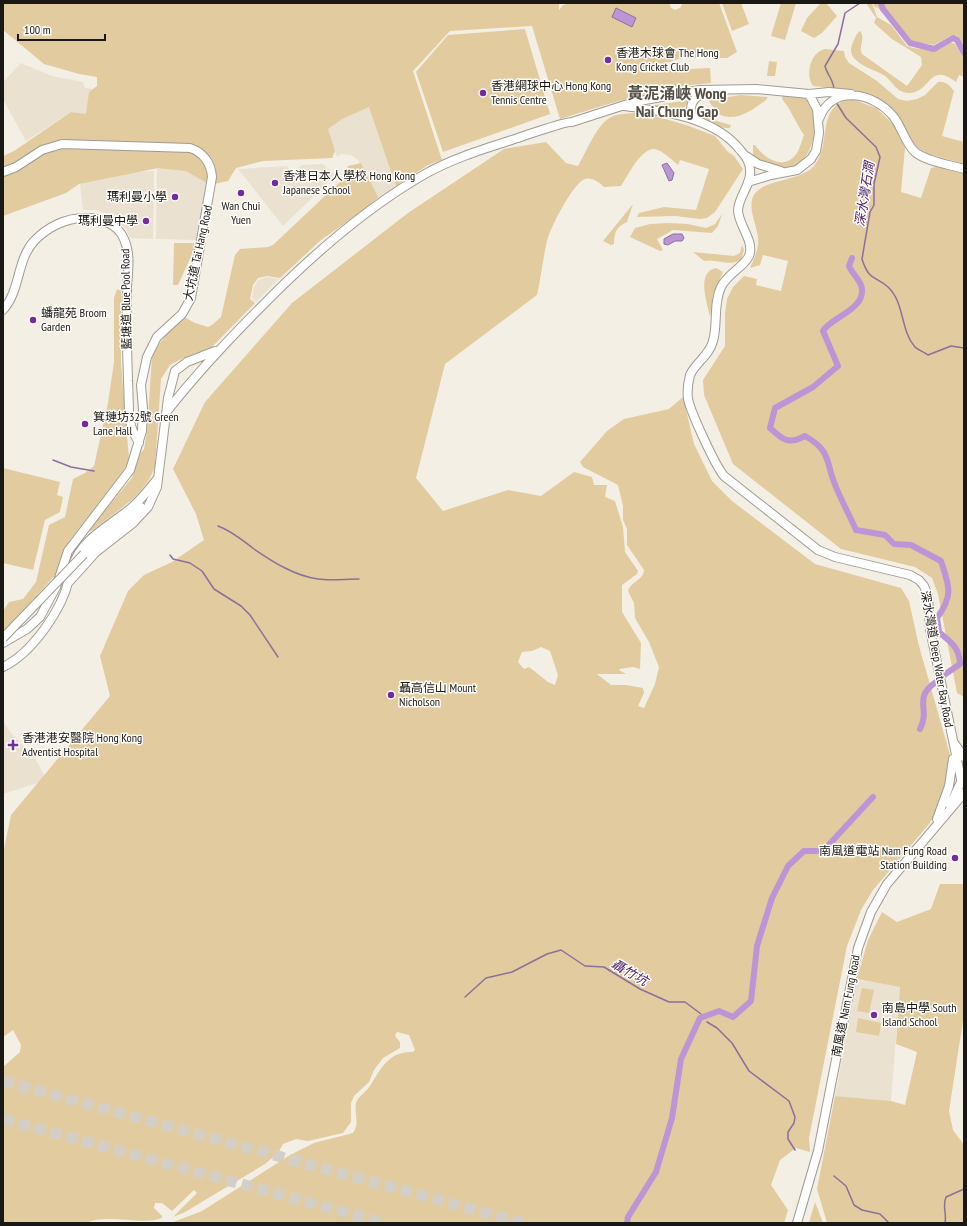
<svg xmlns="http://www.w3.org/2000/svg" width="967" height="1226" font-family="'PT Sans Narrow','Noto Sans TC',sans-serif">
  <rect width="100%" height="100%" fill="#f4efe5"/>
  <path fill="#eae1d1" d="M 21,63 L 52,76 L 83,82 L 85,88 L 94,89 L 90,115 L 71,112 L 26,141 L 3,99 L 3,82 Z
    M 371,94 L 399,186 L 377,199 L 358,160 L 351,155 L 341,154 L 337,157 L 326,126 Z
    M 323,164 L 335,175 L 314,196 L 296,175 L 313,197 L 283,226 L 238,169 L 287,166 L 293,173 L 302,165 Z
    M 157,166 L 178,167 L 207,174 L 199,240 L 156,239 Z
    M 154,171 L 153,239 L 130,238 L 126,229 L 112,216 L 96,210 L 83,210 L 80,185 L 88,178 L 107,173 Z
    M 267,277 L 279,279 L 256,302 L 252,298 L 254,287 L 258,280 Z
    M 3,721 L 11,733 L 35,758 L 47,780 L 3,794 Z
    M 857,979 L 900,987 L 891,1101 L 835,1096 Z"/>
  <path fill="#e2cb9f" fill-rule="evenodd" d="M 3,3 L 559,3 L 559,10 L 563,5 L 570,3 L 669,3 L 671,8 L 675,10 L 680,8 L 683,3 L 719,3 L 737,52 L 727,58 L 681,58 L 667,63 L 669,70 L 710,68 L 711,83 C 659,87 609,104 560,119 L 532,26 L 450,31 L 413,71 L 442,160 L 428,165 L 396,186 L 369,107 L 342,119 L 328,129 L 335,151 L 332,158 L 263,161 L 236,168 L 228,181 L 210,185 L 186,171 L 158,168 L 79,184 L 66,193 L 3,216 L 3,156 L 14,151 L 71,112 L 86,114 L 89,92 L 97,86 L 97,77 L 79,74 L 44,64 L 3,30 Z
    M 722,3 L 741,3 L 749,24 L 732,31 Z
    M 781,3 L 796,3 L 785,40 L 771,36 Z
    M 821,3 L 826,3 L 837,16 L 822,33 L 814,38 L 801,31 L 807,18 Z
    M 866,3 L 872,3 L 877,17 L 891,25 L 907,46 L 913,48 L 935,51 L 950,42 L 955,44 L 964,59 L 964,77 L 959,75 L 956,82 C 929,61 931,92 910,93 C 896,93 894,83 885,76 C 876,70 864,68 856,60 C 852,57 851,53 851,49 C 852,44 856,33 860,31 C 866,38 858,46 862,54 L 907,86 L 922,65 L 921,57 L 892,39 L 874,23 L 876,18 Z
    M 873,3 L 964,3 L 964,46 L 957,36 L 952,35 L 934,45 L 909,41 L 877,7 L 875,8 L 880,18 Z
    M 525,29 L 550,114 L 443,152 L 416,72 L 448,35 Z
    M 825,49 L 844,51 L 845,57 L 849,63 L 877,81 L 898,99 L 907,101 L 917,99 L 925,95 L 938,82 C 946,81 949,85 954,91 L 942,136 L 964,142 L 964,164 L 926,153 L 918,148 L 913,142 L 899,116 L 878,98 L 858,91 L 813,86 C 805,76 810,52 825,49 Z
    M 769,61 L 777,62 L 775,76 L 767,76 Z
    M 784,93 C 790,94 797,94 802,96 C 829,108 813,203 753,156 L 753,145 L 755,145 C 764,158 784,172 797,153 C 800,148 802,140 804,135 C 795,122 792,111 782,99 Z
    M 741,95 L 768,97 L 766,100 C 752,110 736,123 718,114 L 708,100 Z
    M 688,100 L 685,107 L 686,115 L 643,107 Z
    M 847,100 L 855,100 L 876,108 L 893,124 L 905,148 L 901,192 L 921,198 L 931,168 L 937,167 L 964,174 L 964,697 L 957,693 L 938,594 L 932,578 L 915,567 L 841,549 L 733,464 L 704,395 L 703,380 L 725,346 L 725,313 L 727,299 L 733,287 L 744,276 L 757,279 L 756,285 L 781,291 L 788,261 L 763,255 L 760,265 L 750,268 C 753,261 757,253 758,245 C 760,231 749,215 752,200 C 757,178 799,183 814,166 C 832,145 816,109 847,100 Z
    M 702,107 L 713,120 L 731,125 L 730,128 C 720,129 696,119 694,109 Z
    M 635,113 L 655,116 L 686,125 L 715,136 L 728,152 L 734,156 L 743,169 L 715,212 L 707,218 L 700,219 L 675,216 L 637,217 L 639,213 L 664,207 L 696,210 L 709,169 L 680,160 L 678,165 C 672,160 665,153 658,150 C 643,143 628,176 621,186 L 604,187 C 599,182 592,177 585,179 C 573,183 550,228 547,241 C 543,259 541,277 537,295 L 445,364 L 416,478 L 443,511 L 508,490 L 541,496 L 574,472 L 592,477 L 594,485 L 607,485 L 605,497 L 615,501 L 623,527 L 625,552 L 638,571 L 637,574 L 622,585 L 622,612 L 641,643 L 640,669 L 633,667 L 620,669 L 619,670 L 626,674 L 597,674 L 611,685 L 626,685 L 643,688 L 644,693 L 638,706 L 644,708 L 655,684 L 659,667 L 649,642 L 635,618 L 634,603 L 628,591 C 631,581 643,581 644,570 L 627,545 L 627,529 L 623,520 L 623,506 L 618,485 L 583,467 L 580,462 L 607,431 L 624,419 L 669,409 L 683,397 L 694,444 L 712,481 L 732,501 L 815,564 L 901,588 L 909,601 L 919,646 L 950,755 L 945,791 L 938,803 L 936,813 L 929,824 L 873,890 L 861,910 L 847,946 L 809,1138 L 810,1152 L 796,1148 L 780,1160 L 771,1185 L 788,1210 L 784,1223 L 171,1223 L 202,1211 L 290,1155 L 314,1143 L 353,1133 C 360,1123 354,1113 356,1103 C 358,1096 366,1092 370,1086 C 381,1068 389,1051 413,1052 L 415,1050 L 409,1035 L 397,1032 L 395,1036 L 400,1042 L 400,1048 L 383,1058 L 374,1070 L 369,1082 L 354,1096 L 351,1103 L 351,1122 L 343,1133 L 308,1141 L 296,1139 L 283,1144 L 278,1153 L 265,1164 L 185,1212 L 173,1217 L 197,1193 L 194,1190 L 172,1211 L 162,1203 L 155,1203 L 154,1208 L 162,1216 L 162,1218 C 142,1226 107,1213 86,1223 L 3,1223 L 3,1067 L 20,1052 L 21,1045 L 13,1030 L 3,1037 L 3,854 L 11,815 L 110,696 L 100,656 L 128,591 L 144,575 L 172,562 L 204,540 L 196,514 L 173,469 L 205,402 L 292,303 L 408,213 L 504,149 L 546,142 L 566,163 L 578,166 C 585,154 596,127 608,119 C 616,113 626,114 635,113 ZM 541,647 L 550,651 L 558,675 L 555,685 L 548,682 L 529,667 L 524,669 L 518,662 L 522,652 L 532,651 Z
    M 361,163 L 378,197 L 370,206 L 321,240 L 280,278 L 267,276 L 258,278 L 253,285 L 250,299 L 255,303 L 212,347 L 183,358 L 170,365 L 161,379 L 155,466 C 147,494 115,512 93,530 L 86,533 L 132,478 L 140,454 L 144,449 L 147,432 L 152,356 C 161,341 170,327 184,317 L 195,323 L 208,327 L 212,325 L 221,317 L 235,255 L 240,249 L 268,247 L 273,245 L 343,179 L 348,166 Z
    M 633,204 L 627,222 C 616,227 614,233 614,244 L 611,245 L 603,241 Z
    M 722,214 L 718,226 L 712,233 L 673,230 L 657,239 L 663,250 L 660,251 L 630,237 L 635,228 L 650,224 L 668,223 L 688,224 L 706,228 L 715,224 Z
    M 174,243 L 197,243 L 178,285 L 173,285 Z
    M 742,245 L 744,250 L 741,259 C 730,268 718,258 704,261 L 693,252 L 734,256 L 740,253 Z
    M 716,268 L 723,272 L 713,295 L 710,317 C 708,305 695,272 716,268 Z
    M 117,289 L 121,291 L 121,364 L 129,459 L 127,466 L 70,540 L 56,574 L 6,630 L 3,630 L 3,611 L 9,602 L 23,599 L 36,582 L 49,525 L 65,517 L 73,479 L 85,473 L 94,466 L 108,403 L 114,362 L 114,298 Z
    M 3,468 L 60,482 L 57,495 L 63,497 L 60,512 L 45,520 L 33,570 L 3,563 Z
    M 940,884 L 964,884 L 964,1014 L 949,1111 L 953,1130 L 964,1145 L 964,1223 L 827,1223 L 817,1189 L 835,1096 L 891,1101 L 905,1105 L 917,1052 L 896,1044 L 900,987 L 857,979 L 868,940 L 882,912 L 897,922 L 931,909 Z
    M 862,988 L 874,990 L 869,1013 L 857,1011 Z
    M 858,1018 L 881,1023 L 879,1036 L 856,1032 Z
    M 815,1202 L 823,1223 L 809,1223 Z"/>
  <path fill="#bb95d6" stroke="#8b709c" d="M 616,8 L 636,18 L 632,27 L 612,17 Z
    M 667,163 L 674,173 L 672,180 L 669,181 L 662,165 Z
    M 673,234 L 682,234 L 684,238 L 682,241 L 675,241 L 668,245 L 664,244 L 664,239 Z"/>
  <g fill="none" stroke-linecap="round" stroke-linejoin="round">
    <path stroke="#8b709c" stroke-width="1.5" d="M 834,90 C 834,80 827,75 825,66 L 838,44 L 845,13 L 860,3
      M 836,102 L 846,118 L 876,147 L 880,157 L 874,184 L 874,205 L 870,212 L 862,259 C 869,281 874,275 888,287 C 905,303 900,330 915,347 C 918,350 924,352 928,355 L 951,346 L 964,348
      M 53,460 L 71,467 L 94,471
      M 218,526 C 232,531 242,540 254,549 C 273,562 295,576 318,579 C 331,581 345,579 359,579
      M 170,555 L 173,559 L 190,563 L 202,571 L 214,589 L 241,606 L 250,615 L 278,657
      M 465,997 L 486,978 L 512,972 L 547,954 L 561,950 L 585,966 L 604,967 L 640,989 L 669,1002 L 685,1002 L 701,1014
      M 707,1022 L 717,1028 L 732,1043 L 749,1071 L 789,1101 L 795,1117 L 794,1123 L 788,1132 L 788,1139 L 795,1150
      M 834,1176 L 846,1186 L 854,1205 L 862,1210 L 880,1214 L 889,1223
      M 945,1223 C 947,1213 942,1207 946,1197 L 964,1189"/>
    <path stroke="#bb95d6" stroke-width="6" d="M 881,3 L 883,9 L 910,43 L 934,49 L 953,38 L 957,40 L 964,53
      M 852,258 L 849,266 C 852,273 858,278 861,285 C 869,309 829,318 823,331 L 838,366 L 813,387 L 775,408 L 770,428 C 783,440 788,445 805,436 C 833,452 825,463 836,487 C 842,502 850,516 856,530 L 885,535 L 894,544 L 911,545 L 941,561 C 949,586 954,595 937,618 L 939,632 C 951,643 959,646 960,664 L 944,675
      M 920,729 C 931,708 912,699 936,682
      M 627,1223 L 628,1217 L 656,1172 L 672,1118 L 681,1059 L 700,1018 L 719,1011 L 733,1017 L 751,1001 L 757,946 L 772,898 L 788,866 L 804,851 L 823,851 L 873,797"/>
    <path stroke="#d3cfc6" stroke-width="11" stroke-dasharray="11 5.5" stroke-linecap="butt" d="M 3,1081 L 523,1223
      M 3,1119 L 384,1223"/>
    <g stroke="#a09b92" stroke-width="10">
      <path id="secondary" d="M 623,106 C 664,111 715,117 741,151 C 746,157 750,162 750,170 C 752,184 739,195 738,210 C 738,225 755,241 749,256 C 744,267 728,273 721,287 C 713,304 718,324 713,341 C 709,356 696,362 690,375 C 688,383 687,391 688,399 C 691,413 715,465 724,476 L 818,550 L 835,557 L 910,575 L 919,580 L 924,586 L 928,596 L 930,629 L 961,779
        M 694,119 C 687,105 693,97 707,92
        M 819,119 C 832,84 873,92 893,116 C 902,127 905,143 915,152 C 925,161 951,165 964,169
        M 746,156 L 758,164 L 781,171
        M 3,172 L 16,167 L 42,150 L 62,144 L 190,148 C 203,152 211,163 212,177 L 191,298 L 182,314 L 157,337 L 147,357 L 141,385 L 143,409 L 142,431 L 130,470 L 68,551 L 56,587 L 40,617 L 27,629 L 3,643
        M 748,182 L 771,175 L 797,170 L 811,159 L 816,151 L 819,133 L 817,109 L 809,94
        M 3,310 C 21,290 16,260 35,240 C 48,227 66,218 84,218 C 99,217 118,224 124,239 C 131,254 128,272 127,287 C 126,319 127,350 128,381 C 129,394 128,408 130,421 C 131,429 135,436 139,443
        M 168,410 C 197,373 228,340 261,307 C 310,257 364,209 425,174 C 453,158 487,148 518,138 C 526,135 568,121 572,122 L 634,102 L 700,90 L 756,89 L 809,94 L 829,92 L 851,94
        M 84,554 L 141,507
        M 72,568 C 80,539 110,526 131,508 C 142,499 150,488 158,478
        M 68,583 L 96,552 L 133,523 L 148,507 L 157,487 L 168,398 L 175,371 L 187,362 L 215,351
        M 3,667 C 32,653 62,610 69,579
        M 954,743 L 964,757
        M 950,805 L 961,782
        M 937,819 L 949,786 L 953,759
        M 797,1223 L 818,1151 L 858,948 L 871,912 L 887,884 L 964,793"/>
    </g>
    <use href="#secondary" stroke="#fff" stroke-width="8"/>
    <g stroke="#a09b92" stroke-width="10" stroke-linecap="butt">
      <path id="secondary-bridge" d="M 3,638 L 84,554"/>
    </g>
    <use href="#secondary-bridge" stroke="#fff" stroke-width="8"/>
  </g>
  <g fill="#752b9e" stroke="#fffdf9" stroke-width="1.5">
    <circle cx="608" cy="60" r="4"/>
    <circle cx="483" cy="93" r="4"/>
    <circle cx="275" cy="183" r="4"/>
    <circle cx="241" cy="193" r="4"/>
    <circle cx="175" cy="197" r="4"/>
    <circle cx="146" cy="221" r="4"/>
    <circle cx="33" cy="320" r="4"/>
    <circle cx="85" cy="424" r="4"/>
    <circle cx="391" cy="695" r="4"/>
    <path d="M11 739h4v4h4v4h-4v4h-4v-4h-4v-4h4z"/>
    <circle cx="955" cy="858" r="4"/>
    <circle cx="874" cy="1015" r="4"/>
  </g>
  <g text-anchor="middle" stroke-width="3" stroke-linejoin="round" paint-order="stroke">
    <g font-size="12" fill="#1a1815" stroke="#fffdf9" text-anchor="start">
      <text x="616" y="57">香港木球會 The Hong<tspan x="616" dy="14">Kong Cricket Club</tspan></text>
      <text x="491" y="90">香港網球中心 Hong Kong<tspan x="491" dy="14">Tennis Centre</tspan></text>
      <text x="283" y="180">香港日本人學校 Hong Kong<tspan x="283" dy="14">Japanese School</tspan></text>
      <text x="167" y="201" text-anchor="end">瑪利曼小學</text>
      <text x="241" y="210" text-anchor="middle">Wan Chui<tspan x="241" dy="14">Yuen</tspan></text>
      <text x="138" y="225" text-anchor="end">瑪利曼中學</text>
      <text x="41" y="317">蟠龍苑 Broom<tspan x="41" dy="14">Garden</tspan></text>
      <text x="93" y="421">箕璉坊32號 Green<tspan x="93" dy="14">Lane Hall</tspan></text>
      <text x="399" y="692">聶高信山 Mount<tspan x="399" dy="14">Nicholson</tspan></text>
      <text x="22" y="742">香港港安醫院 Hong Kong<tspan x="22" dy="14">Adventist Hospital</tspan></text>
      <text x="947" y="855" text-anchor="end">南風道電站 Nam Fung Road<tspan x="947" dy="14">Station Building</tspan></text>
      <text x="882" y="1012">南島中學 South<tspan x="882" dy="14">Island School</tspan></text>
    </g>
    <g font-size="12" fill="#1a1815" stroke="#fffdf9">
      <text transform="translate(198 253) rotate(-78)" y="4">大坑道 Tai Hang Road</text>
      <text transform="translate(126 299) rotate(-91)" y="4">藍塘道 Blue Pool Road</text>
      <text transform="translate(937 659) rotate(80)" y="4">深水灣道 Deep Water Bay Road</text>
      <text transform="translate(846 1006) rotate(-79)" y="4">南風道 Nam Fung Road</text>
    </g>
    <g font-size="13" font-style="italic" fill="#50206c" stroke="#fffdf9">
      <text transform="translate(864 194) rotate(-81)" y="5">深水灣石澗</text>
      <text transform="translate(630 972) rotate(30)" y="5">聶竹坑</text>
    </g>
    <g font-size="16" font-weight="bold" fill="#534f47" stroke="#fffdf9">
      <text x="677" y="99">黃泥涌峽 Wong<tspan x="677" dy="18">Nai Chung Gap</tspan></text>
    </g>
  </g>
  <rect width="967" height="1226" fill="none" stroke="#1a1815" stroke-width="8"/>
  <path d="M18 34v6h87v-6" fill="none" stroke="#1a1815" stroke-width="2"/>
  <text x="24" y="34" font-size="12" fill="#1a1815" stroke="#fffdf9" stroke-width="3" paint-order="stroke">100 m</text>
</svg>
